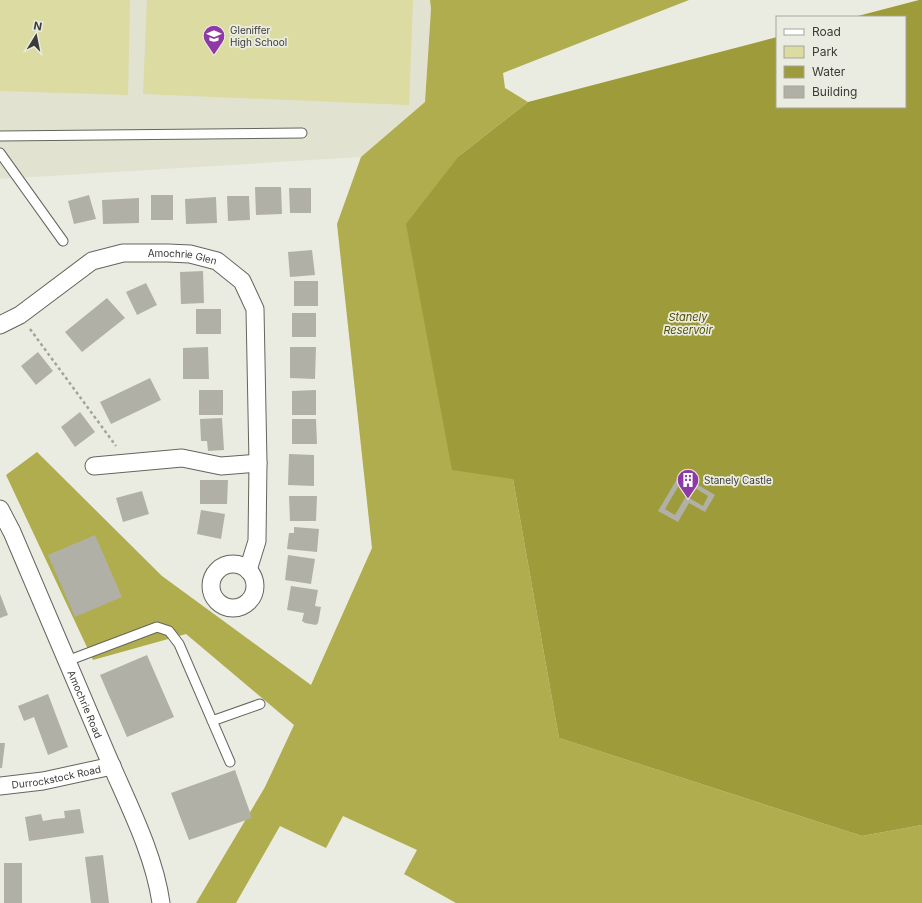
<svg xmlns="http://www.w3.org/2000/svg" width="922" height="903" font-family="Inter,sans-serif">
  <rect width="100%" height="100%" fill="#ebece1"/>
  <path fill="#e1e2d0" d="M 0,0 L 430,0 L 431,9 L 425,102 L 361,157 L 0,179 Z"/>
  <path fill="#dbdba2" d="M 0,0 L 130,0 L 128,95 L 0,91 Z
    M 147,0 L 413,0 L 409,105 L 143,94 Z"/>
  <path fill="#afad4d" d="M 430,0 L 689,0 L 503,73 L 505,88 L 528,102 L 459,156 L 513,479 L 559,738 L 862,836 L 922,825 L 922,903 L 456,903 L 404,874 L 417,850 L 343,816 L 326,848 L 280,826 L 236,903 L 196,903 L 265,787 L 294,725 L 186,634 L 93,660 L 6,475 L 37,452 L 162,576 L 311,685 L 372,548 L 337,224 L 361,157 L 425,102 L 431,9 Z"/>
  <path fill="#9d9b3a" d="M 919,0 L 922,0 L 922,825 L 862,836 L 559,738 L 513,479 L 452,470 L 406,224 L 459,156 L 528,102 L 777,37 L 777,107 L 905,107 L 905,17 L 854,17 Z"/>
  <path fill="#b0b0a6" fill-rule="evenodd" d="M 255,187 L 281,187 L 282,214 L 256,215 Z
    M 289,188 L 311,188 L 311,213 L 290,213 Z
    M 89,195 L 96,219 L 74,224 L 68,201 Z
    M 151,195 L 173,195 L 173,220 L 151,220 Z
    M 227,196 L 249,196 L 250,220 L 228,221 Z
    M 216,197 L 217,223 L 186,224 L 185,199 Z
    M 139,198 L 139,223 L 103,224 L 102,200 Z
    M 312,250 L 315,275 L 290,277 L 288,252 Z
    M 203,271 L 204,303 L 181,304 L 180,272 Z
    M 294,281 L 318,281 L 318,306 L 294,306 Z
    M 146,283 L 157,305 L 137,315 L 126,292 Z
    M 107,298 L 125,318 L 82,352 L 65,332 Z
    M 196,309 L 221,309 L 221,334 L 196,334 Z
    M 292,313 L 316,313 L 316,337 L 292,337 Z
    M 208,347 L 209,379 L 183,379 L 183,348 Z
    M 290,347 L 316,347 L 315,379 L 290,378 Z
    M 38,352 L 53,371 L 36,385 L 21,366 Z
    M 150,378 L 161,400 L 111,424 L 100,402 Z
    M 199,390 L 223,390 L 223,415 L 199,415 Z
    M 316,390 L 316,415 L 292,415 L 292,391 Z
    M 80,412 L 95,432 L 75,447 L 61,427 Z
    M 222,418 L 224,450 L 208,451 L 207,441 L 201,441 L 200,419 Z
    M 292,419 L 316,419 L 317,444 L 292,444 Z
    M 289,454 L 314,455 L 314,486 L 288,485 Z
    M 680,474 L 715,495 L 705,512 L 689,503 L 678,522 L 658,511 ZM 682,480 L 708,496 L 703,506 L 686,496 L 675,515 L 665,509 Z
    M 200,480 L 228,480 L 227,504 L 200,504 Z
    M 142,491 L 149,514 L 123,522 L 116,498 Z
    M 289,496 L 317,496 L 316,521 L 290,521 Z
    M 201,510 L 225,514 L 221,539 L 197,534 Z
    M 294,527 L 319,529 L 317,552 L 287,549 L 289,533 L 294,533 Z
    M 95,535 L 122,597 L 75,617 L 48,555 Z
    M 288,555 L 315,559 L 311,584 L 285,580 Z
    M 291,586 L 318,590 L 315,606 L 321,607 L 318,623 L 316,625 L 305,623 L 302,621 L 304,613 L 287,610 Z
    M 0,594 L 8,615 L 0,618 Z
    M 147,655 L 174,717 L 127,737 L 100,675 Z
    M 48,694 L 68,747 L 48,755 L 34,717 L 24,721 L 18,706 Z
    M 0,743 L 5,743 L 2,768 L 0,768 Z
    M 235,770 L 252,818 L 189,840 L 171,793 Z
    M 80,809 L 84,833 L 29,841 L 25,817 L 41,814 L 43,821 L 54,819 L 65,818 L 64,811 Z
    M 103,855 L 109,903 L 91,903 L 85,857 Z
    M 4,863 L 22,863 L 22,903 L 4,903 Z"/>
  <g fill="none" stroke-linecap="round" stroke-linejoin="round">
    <g stroke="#64655c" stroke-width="11">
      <path id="service" d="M 0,136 L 302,133
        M 0,153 L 63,241
        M 67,661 L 157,627 L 169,631 L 179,644 L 230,762
        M 212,721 L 260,704"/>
    </g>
    <g stroke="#64655c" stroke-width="19">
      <g id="minor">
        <path id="s1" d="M 0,325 L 20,315 L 92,261 L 123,253 L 168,253 L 190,254 L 217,261 L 242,281 L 255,309 L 258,463 L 257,541 L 248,570"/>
        <path d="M 94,466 L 182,458 L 221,466 L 258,463"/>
        <path id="s2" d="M 0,509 L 12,532 C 44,606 75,681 107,755 C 127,802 154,853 161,903"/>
        <circle cx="233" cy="586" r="22"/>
        <path id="s3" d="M 0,786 L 43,781 L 112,766"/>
      </g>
    </g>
    <path stroke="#a3a39b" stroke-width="2.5" stroke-dasharray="3 3" stroke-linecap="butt" d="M 30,329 L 116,446"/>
    <use href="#service" stroke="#fff" stroke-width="9"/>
    <use href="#minor" stroke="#fff" stroke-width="17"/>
  </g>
  <defs>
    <g id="school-pin" transform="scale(1.15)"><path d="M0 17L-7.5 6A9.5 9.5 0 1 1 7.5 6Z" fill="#8e39a6" stroke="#ebece1"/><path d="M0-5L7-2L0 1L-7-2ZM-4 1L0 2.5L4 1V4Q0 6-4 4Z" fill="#fff"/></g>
    <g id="building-pin" transform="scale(1.15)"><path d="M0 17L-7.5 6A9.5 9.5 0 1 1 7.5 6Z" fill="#8e39a6" stroke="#ebece1"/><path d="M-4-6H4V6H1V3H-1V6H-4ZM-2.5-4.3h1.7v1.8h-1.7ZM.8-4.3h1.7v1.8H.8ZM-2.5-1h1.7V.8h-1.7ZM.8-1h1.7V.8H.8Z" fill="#fff"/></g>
  </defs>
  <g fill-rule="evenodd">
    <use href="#school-pin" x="214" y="36"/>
    <use href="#building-pin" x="688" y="480"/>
  </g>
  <g text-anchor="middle" stroke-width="3.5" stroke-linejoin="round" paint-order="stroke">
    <g font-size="10" fill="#3b3b37" stroke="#ebece1" text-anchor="start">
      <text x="230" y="34">Gleniffer<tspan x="230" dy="12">High School</tspan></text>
      <text x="704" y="484">Stanely Castle</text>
    </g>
    <g font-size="10" fill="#3b3b37" stroke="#ebece1">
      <text dy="4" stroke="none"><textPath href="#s1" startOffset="204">Amochrie Glen</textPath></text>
      <text dy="4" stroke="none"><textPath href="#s2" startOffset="213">Amochrie Road</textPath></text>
      <text dy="4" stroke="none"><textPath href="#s3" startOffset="57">Durrockstock Road</textPath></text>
    </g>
    <g font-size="11" font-style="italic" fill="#525002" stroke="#ebece1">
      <text x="688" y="321">Stanely<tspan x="688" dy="13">Reservoir</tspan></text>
    </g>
  </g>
  <rect x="776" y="16" width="130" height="92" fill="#ebece1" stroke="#a5a59d"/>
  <rect x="784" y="29" width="20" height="6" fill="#ffffff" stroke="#a5a59d"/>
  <text x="812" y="36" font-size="12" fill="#3b3b37">Road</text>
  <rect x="784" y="46" width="20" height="12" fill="#dbdba2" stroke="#a5a59d"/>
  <text x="812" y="56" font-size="12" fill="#3b3b37">Park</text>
  <rect x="784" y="66" width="20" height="12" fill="#9d9b3a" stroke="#a5a59d"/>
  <text x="812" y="76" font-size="12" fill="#3b3b37">Water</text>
  <rect x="784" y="86" width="20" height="12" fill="#b0b0a6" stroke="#a5a59d"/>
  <text x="812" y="96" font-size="12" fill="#3b3b37">Building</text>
  <g transform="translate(36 36) rotate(10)" stroke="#ebece1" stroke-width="3" paint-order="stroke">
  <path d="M0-3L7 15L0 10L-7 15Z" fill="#3b3b37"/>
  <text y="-6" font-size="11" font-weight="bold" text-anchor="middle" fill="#3b3b37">N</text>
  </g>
</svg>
